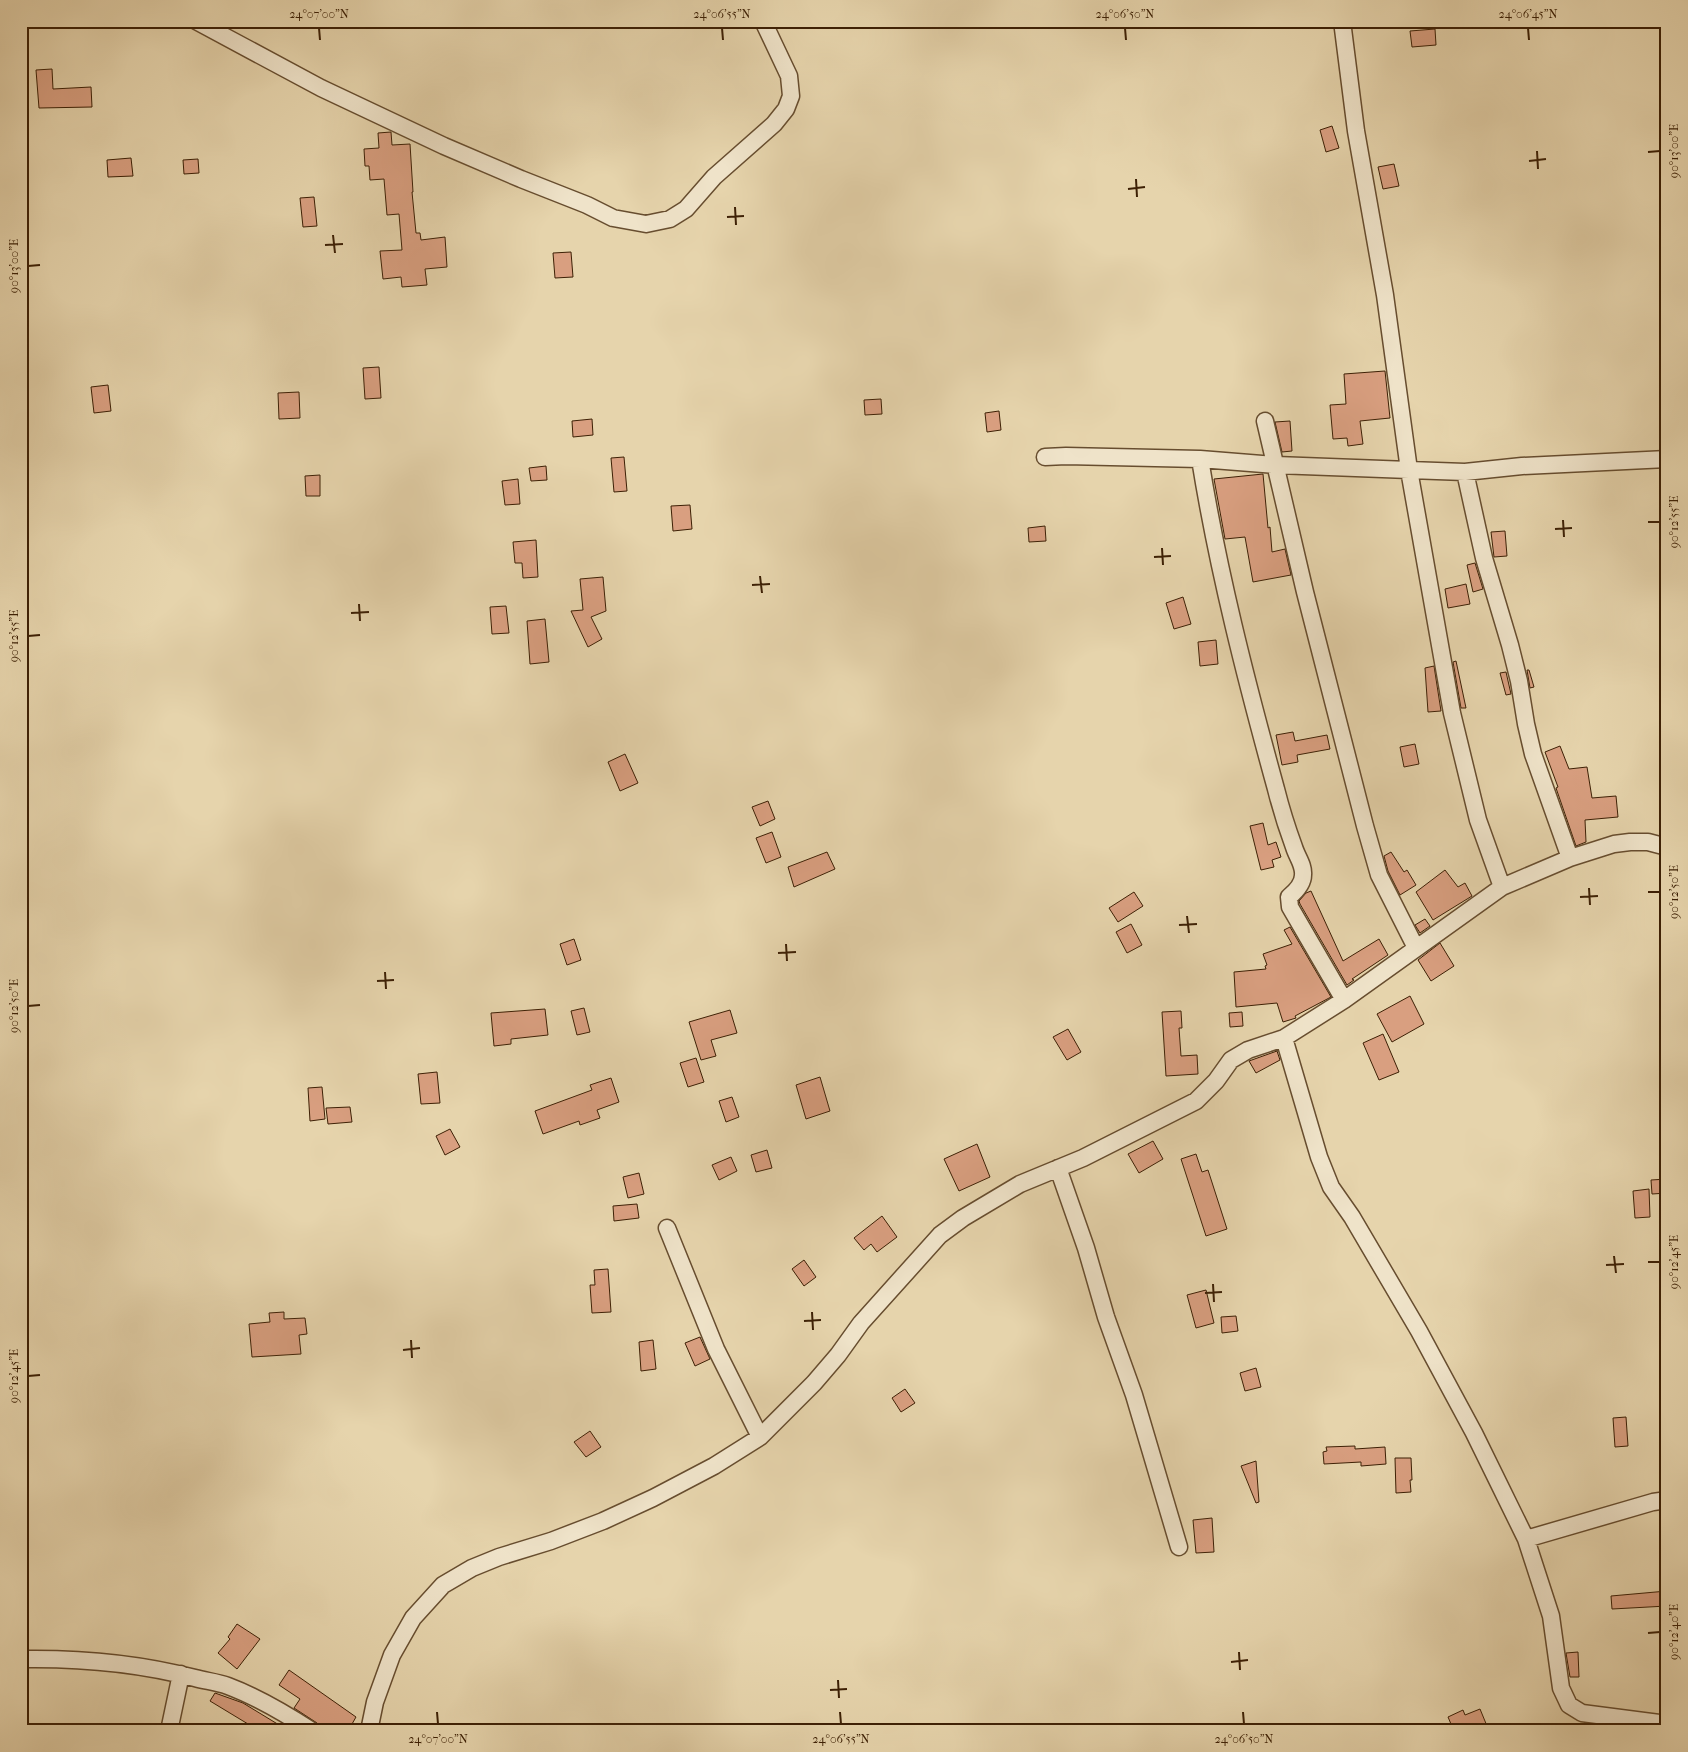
<svg xmlns="http://www.w3.org/2000/svg" width="1688" height="1752" font-family="'IM FELL French Canon',serif">
  <rect width="100%" height="100%" fill="#e6d4ac"/>
  <filter id="stains"><feTurbulence type="fractalNoise" baseFrequency=".004" numOctaves="4"/><feColorMatrix values="0 0 0 0 .2 0 0 0 0 .09 0 0 0 0 .02 0 0 0 .5 -.17"/></filter>
  <radialGradient id="worn" r=".72"><stop offset=".6" stop-color="#630" stop-opacity="0"/><stop offset="1" stop-color="#630" stop-opacity=".3"/></radialGradient>
  <path fill="#d99f80" stroke="#3d2005" d="M 1435,29 L 1436,45 L 1412,47 L 1410,31 Z
    M 52,69 L 53,89 L 91,87 L 92,107 L 39,108 L 36,70 Z
    M 1332,126 L 1339,148 L 1326,152 L 1320,130 Z
    M 391,132 L 392,145 L 410,144 L 413,192 L 412,192 L 416,233 L 420,233 L 421,240 L 445,237 L 447,267 L 425,269 L 427,285 L 402,287 L 401,277 L 383,279 L 380,251 L 402,250 L 399,214 L 387,215 L 384,179 L 370,180 L 369,166 L 365,166 L 364,149 L 379,148 L 378,133 Z
    M 131,158 L 133,176 L 108,177 L 107,160 Z
    M 198,159 L 199,173 L 184,174 L 183,160 Z
    M 1394,164 L 1399,186 L 1383,189 L 1378,167 Z
    M 314,197 L 317,226 L 303,227 L 300,198 Z
    M 571,252 L 573,277 L 555,278 L 553,253 Z
    M 379,367 L 381,398 L 365,399 L 363,368 Z
    M 1385,371 L 1390,418 L 1360,421 L 1363,444 L 1348,446 L 1347,438 L 1333,439 L 1330,405 L 1346,404 L 1344,374 Z
    M 108,385 L 111,411 L 94,413 L 91,387 Z
    M 299,392 L 300,418 L 279,419 L 278,393 Z
    M 881,399 L 882,414 L 865,415 L 864,400 Z
    M 999,411 L 1001,430 L 987,432 L 985,413 Z
    M 592,419 L 593,435 L 573,437 L 572,421 Z
    M 1290,421 L 1292,451 L 1282,452 L 1275,422 Z
    M 624,457 L 627,491 L 614,492 L 611,458 Z
    M 546,466 L 547,480 L 531,481 L 529,468 Z
    M 1263,474 L 1268,528 L 1270,527 L 1272,552 L 1285,549 L 1291,575 L 1253,582 L 1245,537 L 1225,539 L 1214,479 Z
    M 320,475 L 320,496 L 306,496 L 305,476 Z
    M 518,479 L 520,504 L 505,505 L 502,481 Z
    M 690,505 L 692,529 L 673,531 L 671,506 Z
    M 1045,526 L 1046,541 L 1029,542 L 1028,528 Z
    M 1505,531 L 1507,556 L 1494,557 L 1491,532 Z
    M 536,540 L 538,577 L 523,578 L 522,563 L 515,563 L 513,542 Z
    M 1475,563 L 1483,589 L 1473,592 L 1467,565 Z
    M 603,577 L 606,611 L 591,617 L 602,639 L 588,647 L 571,611 L 583,610 L 580,579 Z
    M 1466,584 L 1470,604 L 1448,608 L 1445,589 Z
    M 1183,597 L 1191,624 L 1174,629 L 1166,603 Z
    M 506,606 L 509,633 L 492,634 L 490,607 Z
    M 545,619 L 549,662 L 530,664 L 527,621 Z
    M 1216,640 L 1218,664 L 1200,666 L 1198,642 Z
    M 1456,661 L 1466,708 L 1461,708 L 1453,662 Z
    M 1434,666 L 1441,711 L 1428,712 L 1425,668 Z
    M 1527,670 L 1529,670 L 1534,687 L 1530,688 Z
    M 1506,672 L 1511,694 L 1506,695 L 1500,673 Z
    M 1293,732 L 1295,741 L 1327,735 L 1330,749 L 1297,755 L 1298,762 L 1282,765 L 1276,735 Z
    M 1415,744 L 1419,764 L 1404,767 L 1400,747 Z
    M 1560,746 L 1569,769 L 1587,767 L 1592,798 L 1616,796 L 1618,817 L 1585,820 L 1586,842 L 1576,846 L 1556,788 L 1558,787 L 1545,752 Z
    M 625,754 L 638,783 L 620,791 L 608,762 Z
    M 768,801 L 775,819 L 760,826 L 752,807 Z
    M 1263,823 L 1268,845 L 1276,842 L 1281,857 L 1272,860 L 1274,867 L 1261,870 L 1250,826 Z
    M 772,832 L 781,857 L 766,863 L 756,838 Z
    M 827,852 L 835,869 L 794,887 L 788,867 Z
    M 1391,852 L 1404,872 L 1407,870 L 1416,885 L 1400,895 L 1388,871 L 1384,856 Z
    M 1445,870 L 1458,887 L 1465,883 L 1472,896 L 1433,920 L 1416,892 Z
    M 1311,891 L 1343,961 L 1379,939 L 1388,955 L 1352,979 L 1354,980 L 1347,985 L 1300,904 L 1299,901 L 1306,893 Z
    M 1134,892 L 1143,906 L 1118,922 L 1109,908 Z
    M 1425,919 L 1430,926 L 1420,933 L 1415,925 Z
    M 1131,924 L 1142,945 L 1127,953 L 1116,932 Z
    M 1290,927 L 1331,997 L 1295,1016 L 1296,1018 L 1283,1022 L 1277,1003 L 1236,1007 L 1234,972 L 1266,969 L 1265,966 L 1267,965 L 1263,954 L 1292,944 L 1284,930 Z
    M 574,939 L 581,960 L 567,965 L 560,944 Z
    M 1440,943 L 1454,966 L 1431,981 L 1418,960 Z
    M 1410,996 L 1424,1024 L 1392,1042 L 1377,1014 Z
    M 584,1008 L 590,1032 L 577,1035 L 571,1011 Z
    M 545,1009 L 548,1035 L 511,1039 L 511,1044 L 494,1046 L 491,1013 Z
    M 730,1010 L 737,1033 L 711,1040 L 716,1056 L 701,1060 L 689,1022 Z
    M 1181,1011 L 1182,1028 L 1179,1028 L 1181,1056 L 1197,1055 L 1198,1074 L 1166,1076 L 1162,1012 Z
    M 1242,1012 L 1243,1026 L 1230,1027 L 1229,1013 Z
    M 1068,1029 L 1081,1052 L 1067,1060 L 1053,1037 Z
    M 1383,1034 L 1399,1072 L 1379,1080 L 1363,1043 Z
    M 1277,1051 L 1280,1060 L 1256,1073 L 1249,1061 Z
    M 696,1058 L 704,1082 L 688,1087 L 680,1063 Z
    M 437,1072 L 440,1103 L 421,1104 L 418,1074 Z
    M 820,1077 L 830,1111 L 806,1119 L 796,1085 Z
    M 611,1078 L 619,1102 L 597,1110 L 600,1118 L 580,1125 L 579,1121 L 543,1134 L 535,1111 L 592,1090 L 590,1085 Z
    M 322,1087 L 325,1119 L 310,1121 L 308,1088 Z
    M 732,1097 L 739,1117 L 726,1122 L 719,1101 Z
    M 350,1107 L 352,1122 L 328,1124 L 326,1108 Z
    M 450,1129 L 460,1147 L 445,1155 L 436,1136 Z
    M 1153,1141 L 1163,1159 L 1139,1173 L 1128,1154 Z
    M 977,1144 L 990,1177 L 959,1191 L 944,1159 Z
    M 767,1150 L 772,1168 L 756,1172 L 751,1155 Z
    M 1196,1154 L 1202,1172 L 1208,1170 L 1227,1229 L 1206,1236 L 1181,1159 Z
    M 731,1157 L 737,1171 L 719,1180 L 712,1165 Z
    M 639,1173 L 644,1194 L 628,1198 L 623,1177 Z
    M 1667,1179 L 1667,1193 L 1652,1194 L 1651,1180 Z
    M 1649,1189 L 1650,1217 L 1635,1218 L 1633,1191 Z
    M 637,1204 L 639,1218 L 614,1221 L 613,1206 Z
    M 882,1216 L 897,1237 L 877,1252 L 871,1244 L 864,1250 L 854,1238 Z
    M 804,1260 L 816,1277 L 804,1286 L 792,1269 Z
    M 608,1269 L 611,1312 L 592,1313 L 590,1285 L 595,1285 L 594,1270 Z
    M 1206,1290 L 1214,1323 L 1196,1328 L 1187,1295 Z
    M 284,1312 L 284,1319 L 305,1318 L 307,1334 L 299,1335 L 301,1354 L 252,1357 L 249,1324 L 270,1322 L 269,1313 Z
    M 1236,1316 L 1238,1331 L 1222,1333 L 1221,1317 Z
    M 700,1337 L 710,1359 L 695,1366 L 685,1343 Z
    M 653,1340 L 656,1369 L 641,1371 L 639,1342 Z
    M 1256,1368 L 1261,1387 L 1245,1391 L 1240,1373 Z
    M 905,1389 L 915,1403 L 901,1412 L 892,1398 Z
    M 1626,1417 L 1628,1446 L 1615,1447 L 1613,1418 Z
    M 590,1431 L 601,1447 L 586,1457 L 574,1442 Z
    M 1355,1446 L 1355,1449 L 1385,1447 L 1386,1464 L 1361,1466 L 1361,1462 L 1324,1464 L 1323,1452 L 1327,1451 L 1326,1447 Z
    M 1395,1458 L 1411,1458 L 1412,1480 L 1410,1480 L 1411,1492 L 1396,1493 Z
    M 1256,1461 L 1259,1502 L 1256,1503 L 1241,1466 Z
    M 1212,1518 L 1214,1552 L 1196,1553 L 1193,1520 Z
    M 1667,1591 L 1667,1606 L 1612,1609 L 1611,1596 Z
    M 237,1624 L 260,1639 L 237,1669 L 218,1653 L 230,1639 L 228,1637 Z
    M 1578,1652 L 1579,1677 L 1570,1677 L 1566,1653 Z
    M 289,1670 L 356,1717 L 348,1731 L 322,1731 L 317,1723 L 294,1708 L 300,1699 L 279,1685 Z
    M 215,1693 L 243,1703 L 289,1731 L 244,1731 L 248,1724 L 210,1701 Z
    M 1480,1709 L 1487,1726 L 1475,1731 L 1454,1731 L 1448,1717 L 1463,1710 L 1465,1715 Z"/>
  <g fill="none" stroke-linecap="round" stroke-linejoin="round">
    <g stroke="#674d2f" stroke-width="19">
      <path id="street" d="M 196,21 L 321,88 L 444,146 L 521,179 L 587,205 L 613,218 L 646,224 L 670,219 L 686,209 L 714,177 L 774,124 L 786,109 L 791,96 L 789,76 L 763,21
        M 1265,421 L 1305,592 L 1365,826 L 1379,875 L 1416,948
        M 1045,457 L 1066,456 L 1200,459 L 1276,465 L 1409,470 L 1385,295 L 1356,131 L 1342,21
        M 1200,459 C 1218,571 1246,680 1276,789 C 1281,809 1287,828 1294,847 C 1297,857 1304,865 1303,875 C 1303,884 1295,892 1289,897 L 1290,907 L 1344,1000
        M 1465,472 L 1484,558 L 1510,645 L 1519,681 L 1526,724 L 1533,754 L 1570,858
        M 1502,887 L 1478,820 L 1452,713 L 1409,470 L 1465,472 L 1522,466 L 1667,459
        M 1284,1038 L 1319,1157 L 1331,1187 L 1352,1217 L 1419,1331 L 1474,1433 L 1526,1539 L 1551,1616 L 1561,1688 L 1569,1705 L 1582,1713 L 1667,1724
        M 1058,1168 L 1086,1248 L 1106,1317 L 1134,1395 L 1179,1547
        M 667,1228 L 716,1349 L 760,1437
        M 1526,1539 L 1653,1502 L 1667,1500
        M 21,1659 C 79,1658 138,1663 195,1678 C 206,1681 217,1682 228,1686 C 257,1697 286,1714 312,1731
        M 169,1731 L 181,1674
        M 369,1731 L 375,1702 L 392,1655 L 413,1618 L 443,1585 L 472,1568 L 499,1557 L 551,1541 L 603,1521 L 653,1498 L 714,1466 L 760,1437 L 814,1383 L 838,1355 L 861,1323 L 940,1235 L 963,1218 L 1020,1184 L 1083,1158 L 1196,1101 L 1216,1081 L 1231,1060 L 1248,1050 L 1284,1038 L 1344,1000 L 1502,887 L 1570,858 L 1614,844 L 1630,842 L 1648,842 L 1667,847"/>
    </g>
    <use href="#street" stroke="#efe3c9" stroke-width="16"/>
  </g>
  <path fill="none" stroke="#3d2005" stroke-width="2" d="M 319,28 L 320,40M 722,28 L 723,40M 1125,28 L 1126,40M 1528,28 L 1529,40M 1537,151 L 1538,169M 1648,152 L 1660,151M 1529,161 L 1546,159M 1136,179 L 1137,197M 1128,189 L 1145,187M 735,207 L 736,225M 727,217 L 744,216M 333,235 L 335,253M 325,245 L 343,244M 28,266 L 40,265M 1563,520 L 1564,537M 1648,522 L 1660,522M 1555,529 L 1572,528M 1162,548 L 1163,565M 1154,557 L 1171,556M 760,576 L 762,593M 752,585 L 770,584M 359,604 L 360,621M 351,613 L 369,612M 28,636 L 40,635M 1589,888 L 1590,905M 1648,892 L 1660,892M 1580,897 L 1598,896M 1187,916 L 1189,933M 1179,925 L 1197,924M 786,944 L 787,961M 778,953 L 796,952M 385,972 L 386,989M 377,981 L 394,980M 28,1006 L 40,1005M 1614,1256 L 1616,1273M 1648,1262 L 1660,1262M 1606,1265 L 1624,1264M 1213,1284 L 1214,1302M 1205,1293 L 1222,1292M 812,1312 L 813,1330M 804,1321 L 821,1320M 411,1340 L 412,1358M 403,1350 L 420,1348M 28,1376 L 40,1375M 1648,1633 L 1660,1632M 1239,1652 L 1240,1670M 1231,1662 L 1248,1660M 838,1680 L 839,1698M 830,1690 L 847,1689M 437,1712 L 438,1724M 840,1712 L 841,1724M 1243,1712 L 1244,1724"/>
  <rect width="1688" height="1752" fill="none" stroke="#e6d4ac" stroke-width="55"/>
  <rect x="28" y="28" width="1632" height="1696" fill="none" stroke="#3d2005" stroke-width="2"/>
  <g font-size="12" text-anchor="middle" fill="#3d2005">
    <text x="319" y="18">24°07'00"N</text>
    <text x="722" y="18">24°06'55"N</text>
    <text x="1125" y="18">24°06'50"N</text>
    <text x="1528" y="18">24°06'45"N</text>
    <text transform="translate(1674 151) rotate(-90)" y="4">90°13'00"E</text>
    <text transform="translate(14 266) rotate(-90)" y="4">90°13'00"E</text>
    <text transform="translate(1674 522) rotate(-90)" y="4">90°12'55"E</text>
    <text transform="translate(14 636) rotate(-90)" y="4">90°12'55"E</text>
    <text transform="translate(1674 892) rotate(-90)" y="4">90°12'50"E</text>
    <text transform="translate(14 1006) rotate(-90)" y="4">90°12'50"E</text>
    <text transform="translate(1674 1262) rotate(-90)" y="4">90°12'45"E</text>
    <text transform="translate(14 1376) rotate(-90)" y="4">90°12'45"E</text>
    <text transform="translate(1674 1632) rotate(-90)" y="4">90°12'40"E</text>
    <text x="438" y="1743">24°07'00"N</text>
    <text x="841" y="1743">24°06'55"N</text>
    <text x="1244" y="1743">24°06'50"N</text>
  </g>
  <rect width="100%" height="100%" filter="url(#stains)"/>
  <rect width="100%" height="100%" fill="url(#worn)"/>
</svg>
